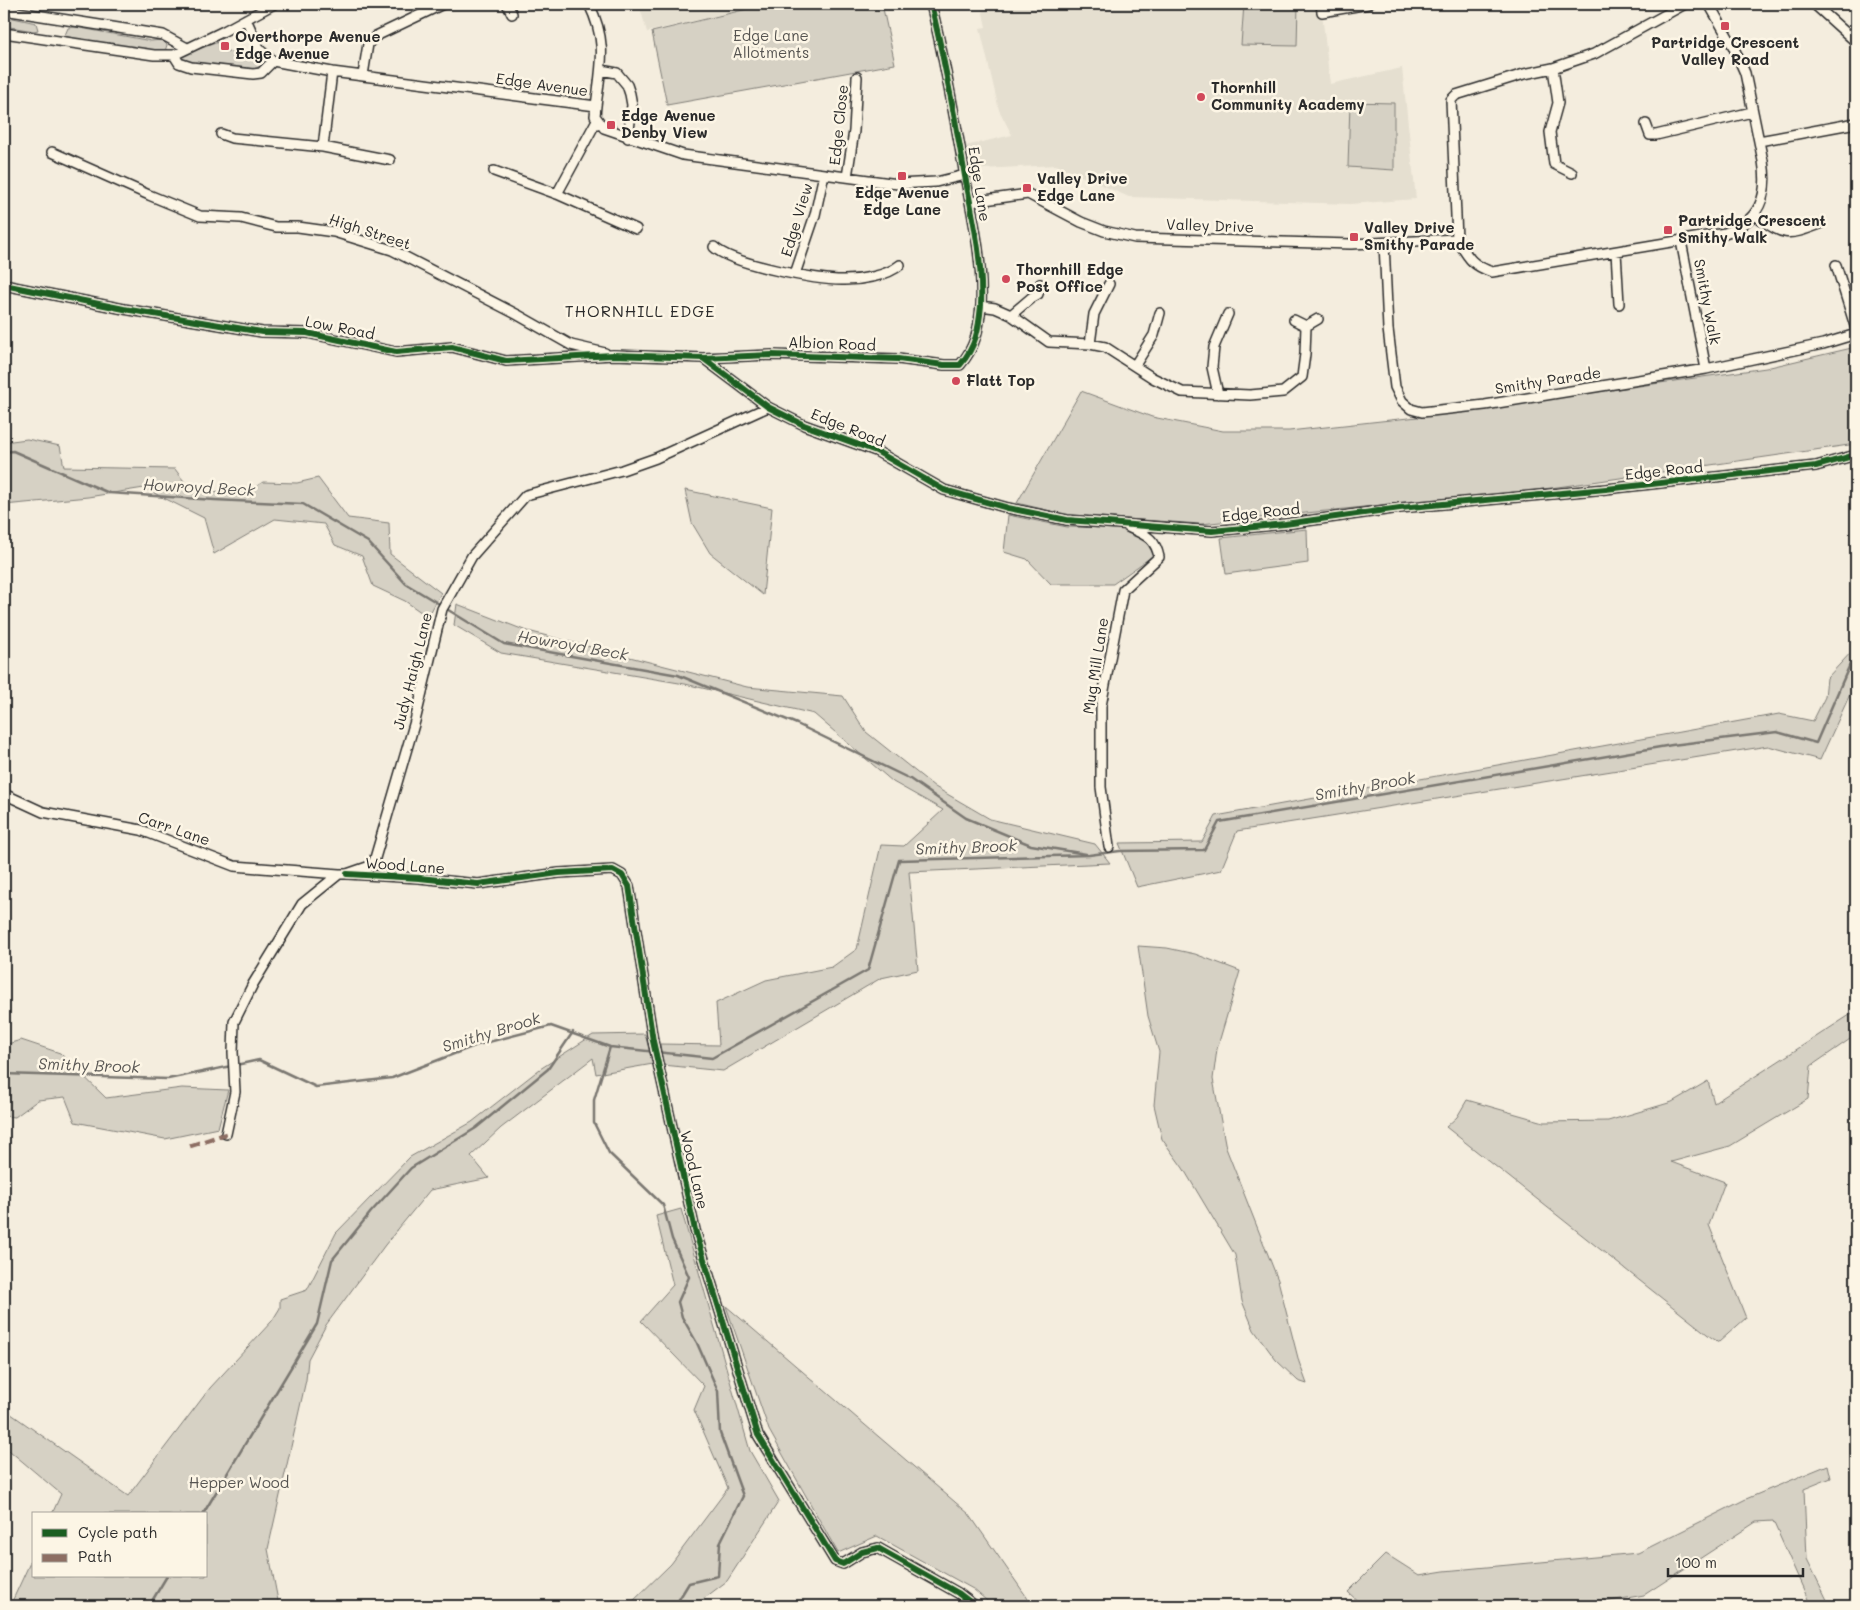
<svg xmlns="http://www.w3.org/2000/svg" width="1860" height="1610" font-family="Mali,sans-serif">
  <rect width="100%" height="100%" fill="#f4edde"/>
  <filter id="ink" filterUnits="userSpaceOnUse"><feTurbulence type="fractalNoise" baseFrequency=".02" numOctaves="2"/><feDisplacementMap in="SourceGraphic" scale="10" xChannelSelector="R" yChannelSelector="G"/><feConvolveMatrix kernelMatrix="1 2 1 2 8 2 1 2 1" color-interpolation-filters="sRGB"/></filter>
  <g filter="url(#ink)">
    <path fill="#e5dfd0" d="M 639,4 L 766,4 L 647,32 Z
      M 981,4 L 1321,4 L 1330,84 L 1402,68 L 1416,199 L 1350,204 L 1129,197 L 1056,165 L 965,170 L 961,147 L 1012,135 L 999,110 L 980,28 L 986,27 Z"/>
    <path fill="#d6d1c4" stroke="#807e78" d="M 768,4 L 882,4 L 895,64 L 667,105 L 652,32 Z
      M 1244,4 L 1298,4 L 1297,46 L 1241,45 Z
      M 4,16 L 36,23 L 38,30 L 34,31 L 4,26 Z
      M 75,27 L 151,41 L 162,40 L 167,45 L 165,51 L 155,51 L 70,38 L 65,35 L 68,28 Z
      M 221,41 L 225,52 L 228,51 L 258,60 L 262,65 L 255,69 L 183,61 L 182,57 L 185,54 Z
      M 1350,102 L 1394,103 L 1394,170 L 1348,167 Z
      M 1856,347 L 1856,444 L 1516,493 L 1383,505 L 1201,524 L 1067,515 L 1017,503 L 1081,391 L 1152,417 L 1223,431 L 1289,431 L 1482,410 L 1540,400 L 1766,368 Z
      M 27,439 L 60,446 L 64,467 L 175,469 L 192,492 L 249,491 L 263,482 L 297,483 L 318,478 L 348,518 L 389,523 L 390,554 L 441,593 L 428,617 L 405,601 L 373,586 L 362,556 L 335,545 L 324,524 L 275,519 L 214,554 L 204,518 L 144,488 L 88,497 L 4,505 L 4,442 Z
      M 685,490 L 772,508 L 763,595 L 710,553 L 692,523 Z
      M 1008,515 L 1067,527 L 1121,528 L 1146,541 L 1154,555 L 1113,584 L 1051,584 L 1027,559 L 1004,552 Z
      M 1307,529 L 1308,563 L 1226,574 L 1221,538 Z
      M 457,604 L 524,630 L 747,687 L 843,696 L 866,732 L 935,787 L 990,819 L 1095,844 L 1110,863 L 909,872 L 918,970 L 881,978 L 723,1071 L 663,1065 L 660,1044 L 719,1045 L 716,1003 L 766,980 L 832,967 L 857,949 L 881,845 L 904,846 L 943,810 L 893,782 L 814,714 L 685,684 L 501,653 L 454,625 Z
      M 1856,617 L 1856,687 L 1851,692 L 1820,760 L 1768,746 L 1237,831 L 1221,870 L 1137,887 L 1119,843 L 1202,842 L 1216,816 L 1779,714 L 1813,721 L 1825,697 L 1827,678 L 1855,648 L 1855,618 Z
      M 1138,946 L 1167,948 L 1195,954 L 1240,971 L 1217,1049 L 1213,1079 L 1226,1148 L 1278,1280 L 1299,1362 L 1307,1384 L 1298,1381 L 1276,1360 L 1254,1330 L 1242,1301 L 1235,1255 L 1183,1168 L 1162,1139 L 1154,1105 L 1159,1052 L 1148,1016 Z
      M 1856,1011 L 1856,1035 L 1811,1066 L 1808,1099 L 1730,1146 L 1671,1162 L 1725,1182 L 1709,1225 L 1746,1318 L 1719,1342 L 1712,1338 L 1446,1127 L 1457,1117 L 1467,1100 L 1544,1122 L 1608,1121 L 1672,1102 L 1708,1081 L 1714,1103 Z
      M 645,1034 L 653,1064 L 596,1074 L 593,1058 L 501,1128 L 471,1156 L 489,1178 L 430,1190 L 385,1245 L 326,1325 L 308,1359 L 306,1380 L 268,1549 L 279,1606 L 10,1606 L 34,1554 L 34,1576 L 206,1576 L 206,1514 L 52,1514 L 61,1494 L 4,1446 L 4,1409 L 128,1496 L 210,1388 L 272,1321 L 280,1308 L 280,1299 L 307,1290 L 336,1233 L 410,1157 L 472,1122 L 540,1069 L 593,1035 Z
      M 21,1040 L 60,1053 L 106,1098 L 182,1088 L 228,1090 L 218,1128 L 165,1139 L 75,1122 L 65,1097 L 38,1100 L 15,1117 L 4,1116 L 4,1045 Z
      M 681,1209 L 750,1451 L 779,1501 L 727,1581 L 694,1606 L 628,1606 L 671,1564 L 728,1488 L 694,1410 L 704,1386 L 641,1321 L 673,1285 L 656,1216 Z
      M 726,1306 L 969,1514 L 1033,1606 L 993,1606 L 973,1589 L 877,1536 L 838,1553 L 769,1430 Z
      M 1828,1465 L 1831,1478 L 1804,1489 L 1807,1559 L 1830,1606 L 1811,1606 L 1773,1521 L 1756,1522 L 1644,1595 L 1581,1606 L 1363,1606 L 1348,1592 L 1386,1554 L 1419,1575 L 1444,1571 L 1638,1553 L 1746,1499 Z"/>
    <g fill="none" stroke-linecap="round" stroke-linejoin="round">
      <path stroke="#7a7771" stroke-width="2.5" d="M 4,452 L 13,451 L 109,493 L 215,500 L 303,504 L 368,542 L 406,584 L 441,605
        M 445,608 L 504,644 L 678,675 L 797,724 L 910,779 L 966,818 L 1031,845 L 1086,854
        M 610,1047 L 594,1100 L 594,1123 L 609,1153 L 663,1205 L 672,1239 L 689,1277 L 678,1302 L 682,1317 L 697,1343 L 718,1391 L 720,1433 L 743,1496 L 720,1543 L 718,1576 L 689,1583 L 675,1606
        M 236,1065 L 259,1060 L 316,1087 L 392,1078 L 477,1045 L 551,1026 L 610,1047 L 712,1058 L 868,970 L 899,860 L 1089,855 L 1120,851 L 1204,850 L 1219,822 L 1672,745 L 1777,732 L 1816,743 L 1851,662 L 1856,666
        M 4,1074 L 168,1079 L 231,1066
        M 203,1514 L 317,1324 L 332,1260 L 371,1212 L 411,1168 L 476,1128 L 548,1069 L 573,1032
        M 149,1606 L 167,1576"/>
      <g stroke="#2b2b2b" stroke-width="12">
        <path id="minor" d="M 507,4 L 512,14
          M 589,4 C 608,43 601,65 596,106
          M 1321,4 L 1322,12 L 1368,4
          M 1685,4 L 1594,54 L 1553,68 L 1524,74 L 1456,95 L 1451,100 L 1457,239 C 1468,257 1471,265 1492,272 L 1725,233 C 1760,221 1769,196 1763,161 L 1745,73 L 1733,46 L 1709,4
          M 1814,4 L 1856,42
          M 4,10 L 163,35 L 187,48
          M 246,19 L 260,50 L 273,61 L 332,72 L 596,106 L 595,116 L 604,128 L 683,155 L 898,184 L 936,182 L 965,175
          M 4,33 L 154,55 L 174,55 L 224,31 L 274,4
          M 174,55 L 179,63 L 191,67 L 253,74 L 261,73 L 273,61
          M 1553,68 L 1558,103 L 1550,132 L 1554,164 L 1572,173
          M 601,70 L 617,73 L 627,85 L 630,94 L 632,105 L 628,138
          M 363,75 L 368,44 L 376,36 L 443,4
          M 1646,124 L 1650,135 L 1656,135 L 1752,112
          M 221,134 L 232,138 L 323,147 L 332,72
          M 1759,141 L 1856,123
          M 323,147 L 390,160
          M 52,152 L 149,195 L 200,216 L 241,218 L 276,227 L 298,227 L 334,232 L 392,250 L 518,315 L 571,345 L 605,353
          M 494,171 L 557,194 L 636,229
          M 847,177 L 854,131 L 857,77
          M 557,194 L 597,120
          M 971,202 L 1028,194 L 1081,222 L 1104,231 L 1135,238 L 1351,244 L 1457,239
          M 1755,215 C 1784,236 1786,237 1820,224
          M 1681,241 L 1706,369
          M 1384,243 L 1388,329 L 1395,387 L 1402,401 L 1411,409 L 1422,412 L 1485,405 L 1706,369 L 1823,344 L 1856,334
          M 714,247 C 731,264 819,281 845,280 C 861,280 887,276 900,265
          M 1616,252 L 1619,304
          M 1836,265 L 1856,329
          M 795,274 L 815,215 L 824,174
          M 4,285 L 124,309 L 262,332 L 307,333 L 396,352 L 452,347 L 506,361 L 613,355 L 703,358 L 772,355 L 898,359 L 944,365 L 960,365 C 976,347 979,328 981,305 C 983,262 973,218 965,176 C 955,118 945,61 931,4
          M 981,306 L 995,308 L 1011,315 L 1049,342 L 1090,344 L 1105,347 L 1153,378 L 1182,392 L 1250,395 L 1283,392 L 1302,377 L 1305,354 L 1306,326 L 1318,319
          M 1011,315 L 1031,298 L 1038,294 L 1040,284
          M 1294,320 L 1306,326
          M 1090,344 L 1094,314 L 1109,284
          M 703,358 L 768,407 L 804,425 L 876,451 L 944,490 L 1008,508 L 1067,520 L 1212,531 L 1285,524 L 1400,508 L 1606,489 L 1816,466 L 1856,455
          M 1135,365 L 1154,335 L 1160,313
          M 1218,394 L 1212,367 L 1214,347 L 1228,314
          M 4,794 L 43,812 L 141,830 L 234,866 L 339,874
          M 1109,847 L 1101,787 L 1101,706 L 1123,590 L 1159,557 C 1155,537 1145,535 1128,527
          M 347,874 L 419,878 L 478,884 L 559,873 L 613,870 L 622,875 L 629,886 L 653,1041 L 695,1230 L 758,1435 L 835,1561 L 843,1564 L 862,1552 L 878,1548 L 958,1593 L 975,1606
          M 226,1134 L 235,1092 L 233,1052 L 234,1022 L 253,984 L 302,904 L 339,874 L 347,874 L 373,865 L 415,721 L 442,609 L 472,556 L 526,495 L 622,470 L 656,458 L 768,407"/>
      </g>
      <use href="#minor" stroke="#fcf5e5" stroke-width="9"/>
      <path stroke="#8d6e63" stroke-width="5" stroke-dasharray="10 5" stroke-linecap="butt" d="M 190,1146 L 226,1134"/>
      <g stroke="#fcf5e5" stroke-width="9">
        <path id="cycleway" d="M 4,285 L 124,309 L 262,332 L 307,333 L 396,352 L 452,347 L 506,361 L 613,355 L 703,358 L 772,355 L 898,359 L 944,365 L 960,365 C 976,347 979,328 981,305 C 983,262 973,218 965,176 C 955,118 945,61 931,4
          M 703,358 L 768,407 L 804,425 L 876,451 L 944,490 L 1008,508 L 1067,520 L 1212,531 L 1285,524 L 1400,508 L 1606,489 L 1816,466 L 1856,455
          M 347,874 L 419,878 L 478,884 L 559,873 L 613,870 L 622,875 L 629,886 L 653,1041 L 695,1230 L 758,1435 L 835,1561 L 843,1564 L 862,1552 L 878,1548 L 958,1593 L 975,1606"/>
      </g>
      <use href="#cycleway" stroke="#1b5e20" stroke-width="6"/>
    </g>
  </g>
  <g fill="#d1495b" stroke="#fcf5e5" stroke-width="2">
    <rect x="1720" y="21" width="10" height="10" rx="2.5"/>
    <rect x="220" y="41" width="10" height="10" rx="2.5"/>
    <circle cx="1201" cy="97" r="5"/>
    <rect x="606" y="120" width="10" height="10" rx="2.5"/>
    <rect x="897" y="171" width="10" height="10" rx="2.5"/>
    <rect x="1022" y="183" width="10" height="10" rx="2.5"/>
    <rect x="1663" y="225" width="10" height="10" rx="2.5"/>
    <rect x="1349" y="232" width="10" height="10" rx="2.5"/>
    <circle cx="1006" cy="279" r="5"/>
    <circle cx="956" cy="381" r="5"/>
  </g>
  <g text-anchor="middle" stroke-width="5" stroke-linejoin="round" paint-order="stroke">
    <g font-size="15" fill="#565451" stroke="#fcf5e5">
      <text x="771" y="41">Edge Lane<tspan x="771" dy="17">Allotments</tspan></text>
      <text x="239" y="1488">Hepper Wood</text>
    </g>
    <g font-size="15" font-weight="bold" fill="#2b2b2b" stroke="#fcf5e5" text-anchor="start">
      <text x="235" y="42">Overthorpe Avenue<tspan x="235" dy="17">Edge Avenue</tspan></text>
      <text x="1725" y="48" text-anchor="middle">Partridge Crescent<tspan x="1725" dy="17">Valley Road</tspan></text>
      <text x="1211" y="93">Thornhill<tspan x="1211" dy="17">Community Academy</tspan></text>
      <text x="621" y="121">Edge Avenue<tspan x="621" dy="17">Denby View</tspan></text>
      <text x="1037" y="184">Valley Drive<tspan x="1037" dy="17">Edge Lane</tspan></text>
      <text x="902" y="198" text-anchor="middle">Edge Avenue<tspan x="902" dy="17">Edge Lane</tspan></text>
      <text x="1678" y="226">Partridge Crescent<tspan x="1678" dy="17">Smithy Walk</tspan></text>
      <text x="1364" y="233">Valley Drive<tspan x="1364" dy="17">Smithy Parade</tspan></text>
      <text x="1016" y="275">Thornhill Edge<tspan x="1016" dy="17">Post Office</tspan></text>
      <text x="966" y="386">Flatt Top</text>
    </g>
    <g font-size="15" fill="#2b2b2b" stroke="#fcf5e5">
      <text transform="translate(542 85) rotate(8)" y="5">Edge Avenue</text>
      <text transform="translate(839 125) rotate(-84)" y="5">Edge Close</text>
      <text transform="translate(979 184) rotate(81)" y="5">Edge Lane</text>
      <text transform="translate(797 220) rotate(-73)" y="5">Edge View</text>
      <text transform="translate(1210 226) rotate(2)" y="5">Valley Drive</text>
      <text transform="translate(370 232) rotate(18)" y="5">High Street</text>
      <text transform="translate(1707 302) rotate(79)" y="5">Smithy Walk</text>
      <text transform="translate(340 328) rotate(11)" y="5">Low Road</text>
      <text transform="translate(832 344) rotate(2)" y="5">Albion Road</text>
      <text transform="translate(1548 381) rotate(-9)" y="5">Smithy Parade</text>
      <text transform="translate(848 428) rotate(22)" y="5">Edge Road</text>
      <text transform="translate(1664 471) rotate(-6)" y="5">Edge Road</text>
      <text transform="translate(1261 513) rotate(-6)" y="5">Edge Road</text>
      <text transform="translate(1096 666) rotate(-81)" y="5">Mug Mill Lane</text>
      <text transform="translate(413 671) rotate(-76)" y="5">Judy Haigh Lane</text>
      <text transform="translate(174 829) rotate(19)" y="5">Carr Lane</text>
      <text transform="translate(405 866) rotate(4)" y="5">Wood Lane</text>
      <text transform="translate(694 1170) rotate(77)" y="5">Wood Lane</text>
    </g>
    <g font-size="16" letter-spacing="1" fill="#2b2b2b" stroke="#fcf5e5">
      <text x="640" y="317">THORNHILL EDGE</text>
    </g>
    <g font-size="16" font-style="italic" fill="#595754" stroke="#fcf5e5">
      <text transform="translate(199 487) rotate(3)" y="6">Howroyd Beck</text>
      <text transform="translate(573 645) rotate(10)" y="6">Howroyd Beck</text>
      <text transform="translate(1365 786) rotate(-10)" y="6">Smithy Brook</text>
      <text transform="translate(966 847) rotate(-2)" y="6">Smithy Brook</text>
      <text transform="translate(491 1032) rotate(-17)" y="6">Smithy Brook</text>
      <text transform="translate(89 1065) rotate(2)" y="6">Smithy Brook</text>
    </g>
  </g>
  <rect width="1860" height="1610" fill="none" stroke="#fcf5e5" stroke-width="20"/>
  <rect x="10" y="10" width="1840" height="1590" fill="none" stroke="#2b2b2b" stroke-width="2" filter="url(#ink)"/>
  <rect x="32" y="1512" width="175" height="65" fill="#fcf5e5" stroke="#a8a49b"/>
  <rect x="42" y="1529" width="25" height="8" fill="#1b5e20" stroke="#a8a49b"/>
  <text x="78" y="1538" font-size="15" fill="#2b2b2b">Cycle path</text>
  <rect x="42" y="1554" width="25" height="8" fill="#8d6e63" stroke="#a8a49b"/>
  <text x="78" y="1562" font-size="15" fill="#2b2b2b">Path</text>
  <path d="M1668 1568v8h135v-8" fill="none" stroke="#2b2b2b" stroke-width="2.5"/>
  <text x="1675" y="1568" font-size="15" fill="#2b2b2b" stroke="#fcf5e5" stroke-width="4" paint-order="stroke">100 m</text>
</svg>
